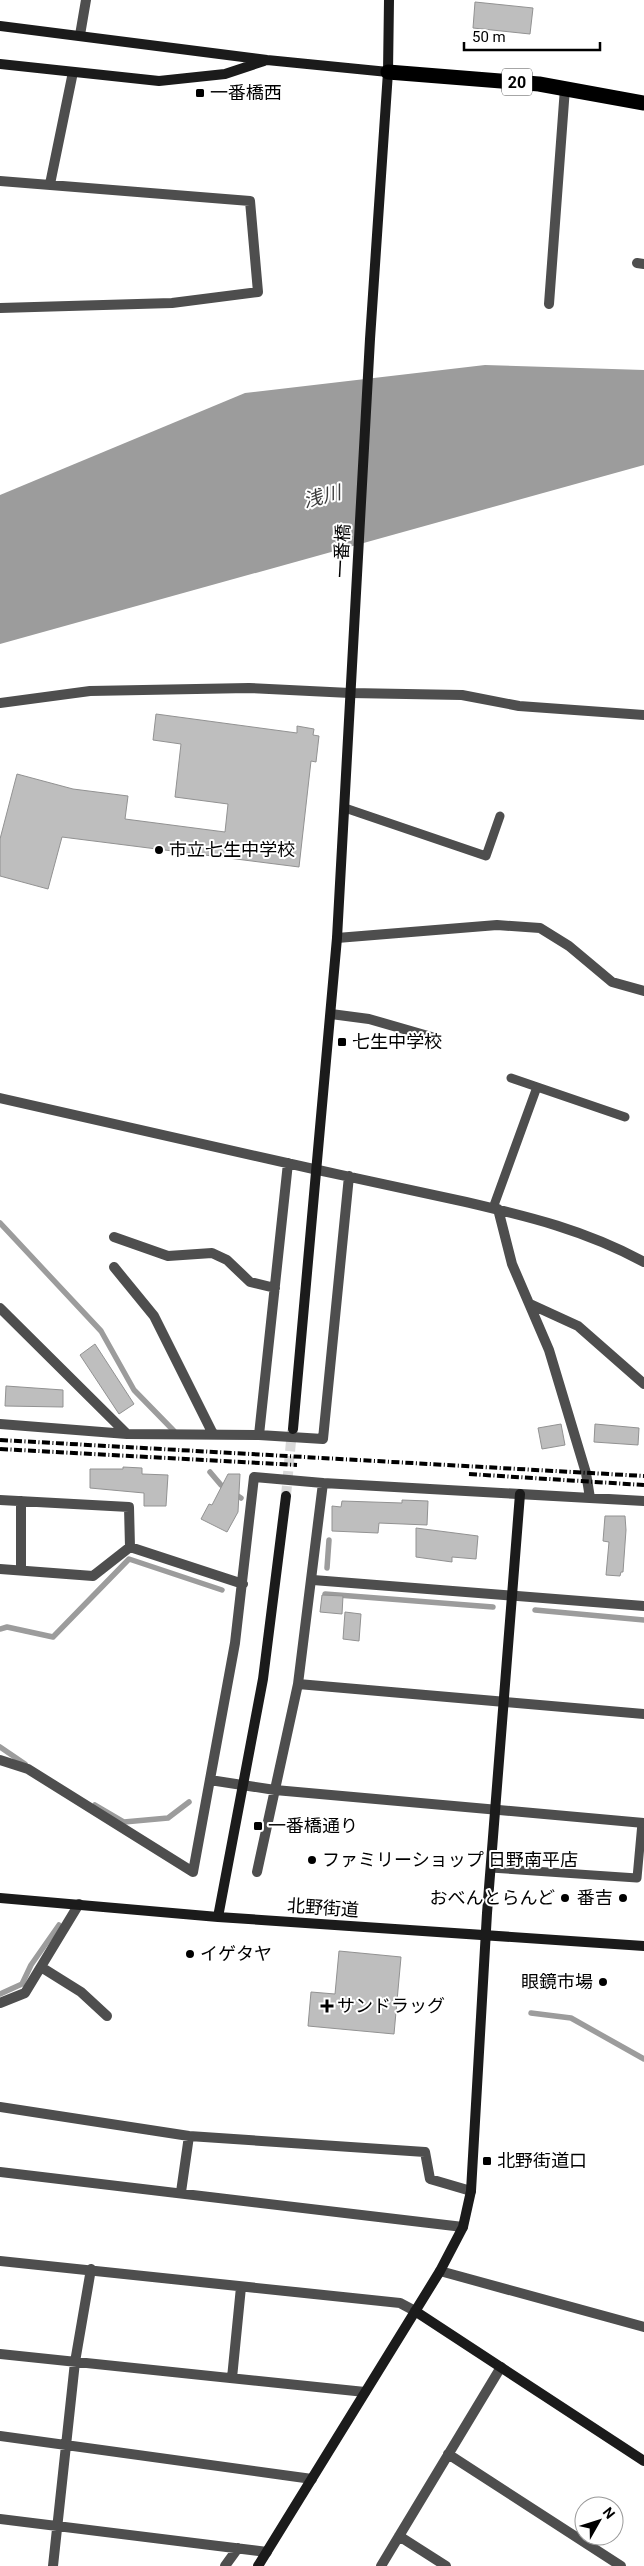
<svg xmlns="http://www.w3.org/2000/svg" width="644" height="2566" font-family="Roboto,'Noto Sans JP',sans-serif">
  <rect width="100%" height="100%" fill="#fff"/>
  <path fill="#9c9c9c" d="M 485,365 L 644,370 L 644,465 L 0,644 L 0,495 L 245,393 Z"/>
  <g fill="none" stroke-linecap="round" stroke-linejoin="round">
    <path stroke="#9c9c9c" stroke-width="5.5" d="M 0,1223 L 101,1331 L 134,1390 L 174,1431
      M 210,1472 L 221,1485 L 241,1498
      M 327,1568 L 329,1540
      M 325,1594 L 493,1607
      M 535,1610 L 644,1620
      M 0,1629 L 7,1627 L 53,1637 L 129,1559 L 222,1590
      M 0,1747 L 25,1764
      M 95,1805 L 124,1822 L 168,1818 L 189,1802
      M 0,1994 L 22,1984 L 31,1965 L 59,1925
      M 531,2013 L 571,2018 L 644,2059"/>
  </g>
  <path fill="#bebebe" stroke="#929292" d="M 475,2 L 533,8 L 530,34 L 473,28 Z
    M 156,714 L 297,733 L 297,726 L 314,729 L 313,735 L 319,736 L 316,762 L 311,761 L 299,867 L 62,837 L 48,889 L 0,876 L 0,839 L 17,774 L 73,789 L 128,796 L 125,819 L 225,832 L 228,804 L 175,797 L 181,744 L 153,740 Z
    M 95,1344 L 134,1404 L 119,1414 L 80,1355 Z
    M 6,1386 L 63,1390 L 63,1407 L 5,1406 Z
    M 561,1424 L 565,1445 L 542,1449 L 538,1428 Z
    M 595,1424 L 639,1428 L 638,1445 L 594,1442 Z
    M 123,1467 L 142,1468 L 142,1474 L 168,1475 L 166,1506 L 144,1506 L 144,1493 L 90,1488 L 90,1469 L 123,1469 Z
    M 228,1474 L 240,1474 L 238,1512 L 227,1532 L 201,1519 L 209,1504 L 212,1505 Z
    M 402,1500 L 428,1501 L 427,1525 L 379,1523 L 378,1533 L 332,1531 L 332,1506 L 341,1507 L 342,1501 L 402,1503 Z
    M 605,1516 L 625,1516 L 626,1530 L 623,1572 L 621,1572 L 620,1576 L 606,1575 L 609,1542 L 603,1541 Z
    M 416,1528 L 478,1536 L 476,1559 L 452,1557 L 452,1562 L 416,1557 Z
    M 322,1595 L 343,1596 L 342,1614 L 320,1612 Z
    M 345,1612 L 361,1614 L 359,1641 L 343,1639 Z
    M 339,1951 L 401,1957 L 394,2034 L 308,2026 L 311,1992 L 335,1994 Z"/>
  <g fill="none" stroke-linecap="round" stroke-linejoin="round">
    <path stroke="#d9d9d9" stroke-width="10" stroke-dasharray="10 5" stroke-linecap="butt" d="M 286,1496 L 292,1430"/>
    <path stroke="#4e4e4e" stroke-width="9" d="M 345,808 L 486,856 L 500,816
      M 511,1078 L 625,1117
      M 493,1208 L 537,1087
      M 491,1868 L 637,1878 L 642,1823"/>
    <path stroke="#4e4e4e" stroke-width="10" d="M 80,35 L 86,0
      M 0,181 L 250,201 L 258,292 L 172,303 L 0,308
      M 50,184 L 73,72
      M 637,263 L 644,264
      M 549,304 L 565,88
      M 0,703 L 90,691 L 249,688 L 350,693 L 462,695 L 519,706 L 644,715
      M 337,938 L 497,925 L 540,928 L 569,946 L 612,982 L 644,991
      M 331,1014 L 369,1019 L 435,1038
      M 0,1098 C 106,1122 212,1147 318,1170 C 367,1181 416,1191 466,1202 C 530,1217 585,1230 644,1262
      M 498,1209 L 512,1264 L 549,1350 L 586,1473 L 590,1498
      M 114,1237 L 168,1256 L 212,1253 L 227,1260 L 250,1282 L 275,1288
      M 114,1267 L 154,1316 L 213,1434
      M 530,1304 L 578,1326 L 644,1384
      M 0,1308 L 127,1434
      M 0,1424 L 127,1434 L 259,1435 L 323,1439 L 349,1176
      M 259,1435 L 288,1163
      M 323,1483 L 644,1501
      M 0,1500 L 129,1507 L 130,1547
      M 0,1569 L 93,1576 L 130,1547 L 243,1584
      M 21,1569 L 21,1501
      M 313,1580 L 644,1606
      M 298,1684 L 644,1714
      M 0,1760 L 28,1769 L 193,1872 L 235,1643 L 254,1477 L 323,1483 L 298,1684 L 257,1872
      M 210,1780 L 275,1790 L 644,1823
      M 41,1967 L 81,1992 L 107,2016
      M 0,2003 L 25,1993 L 79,1904
      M 0,2107 L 189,2136 L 425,2152 L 430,2179 L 471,2191
      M 0,2172 L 463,2227
      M 181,2192 L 189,2136
      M 0,2261 L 400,2303 L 415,2311
      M 440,2271 L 644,2327
      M 0,2354 L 365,2392
      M 232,2378 L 241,2287
      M 0,2436 L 312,2479
      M 448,2454 L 621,2566
      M 0,2519 L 267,2552
      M 399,2536 L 446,2566
      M 53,2566 L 75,2362 L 91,2269
      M 225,2566 L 238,2548
      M 381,2566 L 501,2367"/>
    <path stroke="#1b1b1b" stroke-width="10" d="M 0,26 L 267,60 L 388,72
      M 0,64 L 159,81 L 225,74 L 264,61
      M 293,1429 L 337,938 L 370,339 L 388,72 L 389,0
      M 0,1898 L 218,1917 L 644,1946
      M 218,1917 L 263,1679 L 286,1496
      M 415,2311 L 644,2461
      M 258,2566 L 440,2271 L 463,2227 L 471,2191 L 487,1913 L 520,1494"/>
    <path stroke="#000" stroke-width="15" d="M 388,72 L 539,84 L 644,103"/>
    <path stroke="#000" stroke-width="4" stroke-dasharray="8 2.5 1 2.5" stroke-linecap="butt" d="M 0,1440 L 644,1476
      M 0,1449 L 297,1465
      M 469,1474 L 644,1485"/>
  </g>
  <g fill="#000" stroke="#fff" stroke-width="2">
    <rect x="195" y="88" width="10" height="10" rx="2.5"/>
    <circle cx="159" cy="850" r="5"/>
    <rect x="337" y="1037" width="10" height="10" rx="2.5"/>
    <rect x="253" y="1821" width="10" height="10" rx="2.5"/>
    <circle cx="312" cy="1860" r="5"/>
    <circle cx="565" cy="1898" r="5"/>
    <circle cx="623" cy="1898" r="5"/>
    <circle cx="190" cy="1954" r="5"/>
    <circle cx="603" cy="1982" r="5"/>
    <path d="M324.5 1998.5h5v5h5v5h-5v5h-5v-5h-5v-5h5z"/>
    <rect x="482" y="2156" width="10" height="10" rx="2.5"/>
  </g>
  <g text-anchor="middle" stroke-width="4" stroke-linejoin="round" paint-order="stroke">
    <rect fill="#fff" stroke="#4c4c4c" stroke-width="1" x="502" y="68.5" width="30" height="27" rx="4"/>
    <g font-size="16" font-weight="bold" fill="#000">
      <text x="517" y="88">20</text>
    </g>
    <g font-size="18" fill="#000" stroke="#fff" text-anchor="start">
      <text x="210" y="99">一番橋西</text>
      <text x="169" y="856">市立七生中学校</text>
      <text x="352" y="1048">七生中学校</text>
      <text x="268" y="1832">一番橋通り</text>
      <text x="322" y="1866">ファミリーショップ 日野南平店</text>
      <text x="555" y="1904" text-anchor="end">おべんとらんど</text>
      <text x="613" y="1904" text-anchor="end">番吉</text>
      <text x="200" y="1960">イゲタヤ</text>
      <text x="593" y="1988" text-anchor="end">眼鏡市場</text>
      <text x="337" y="2012">サンドラッグ</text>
      <text x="497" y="2167">北野街道口</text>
    </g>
    <g font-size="18" fill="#000" stroke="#fff">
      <text transform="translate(342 551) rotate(-87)" y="6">一番橋</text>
      <text transform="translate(323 1908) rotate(4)" y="6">北野街道</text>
    </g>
    <g font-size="19" font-style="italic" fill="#3d3d3d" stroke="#fff">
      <text transform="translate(322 496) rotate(-14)" y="7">浅川</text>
    </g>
  </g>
  <g transform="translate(599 2521) rotate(51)"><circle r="24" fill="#ffffff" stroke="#999999"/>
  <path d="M0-4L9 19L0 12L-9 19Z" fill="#000000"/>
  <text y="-8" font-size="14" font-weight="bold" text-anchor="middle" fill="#000000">N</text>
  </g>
  <path d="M464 42v8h136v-8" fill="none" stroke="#000000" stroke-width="2.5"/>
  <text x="472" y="42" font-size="15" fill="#000000" stroke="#ffffff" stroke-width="4" paint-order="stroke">50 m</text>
</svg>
